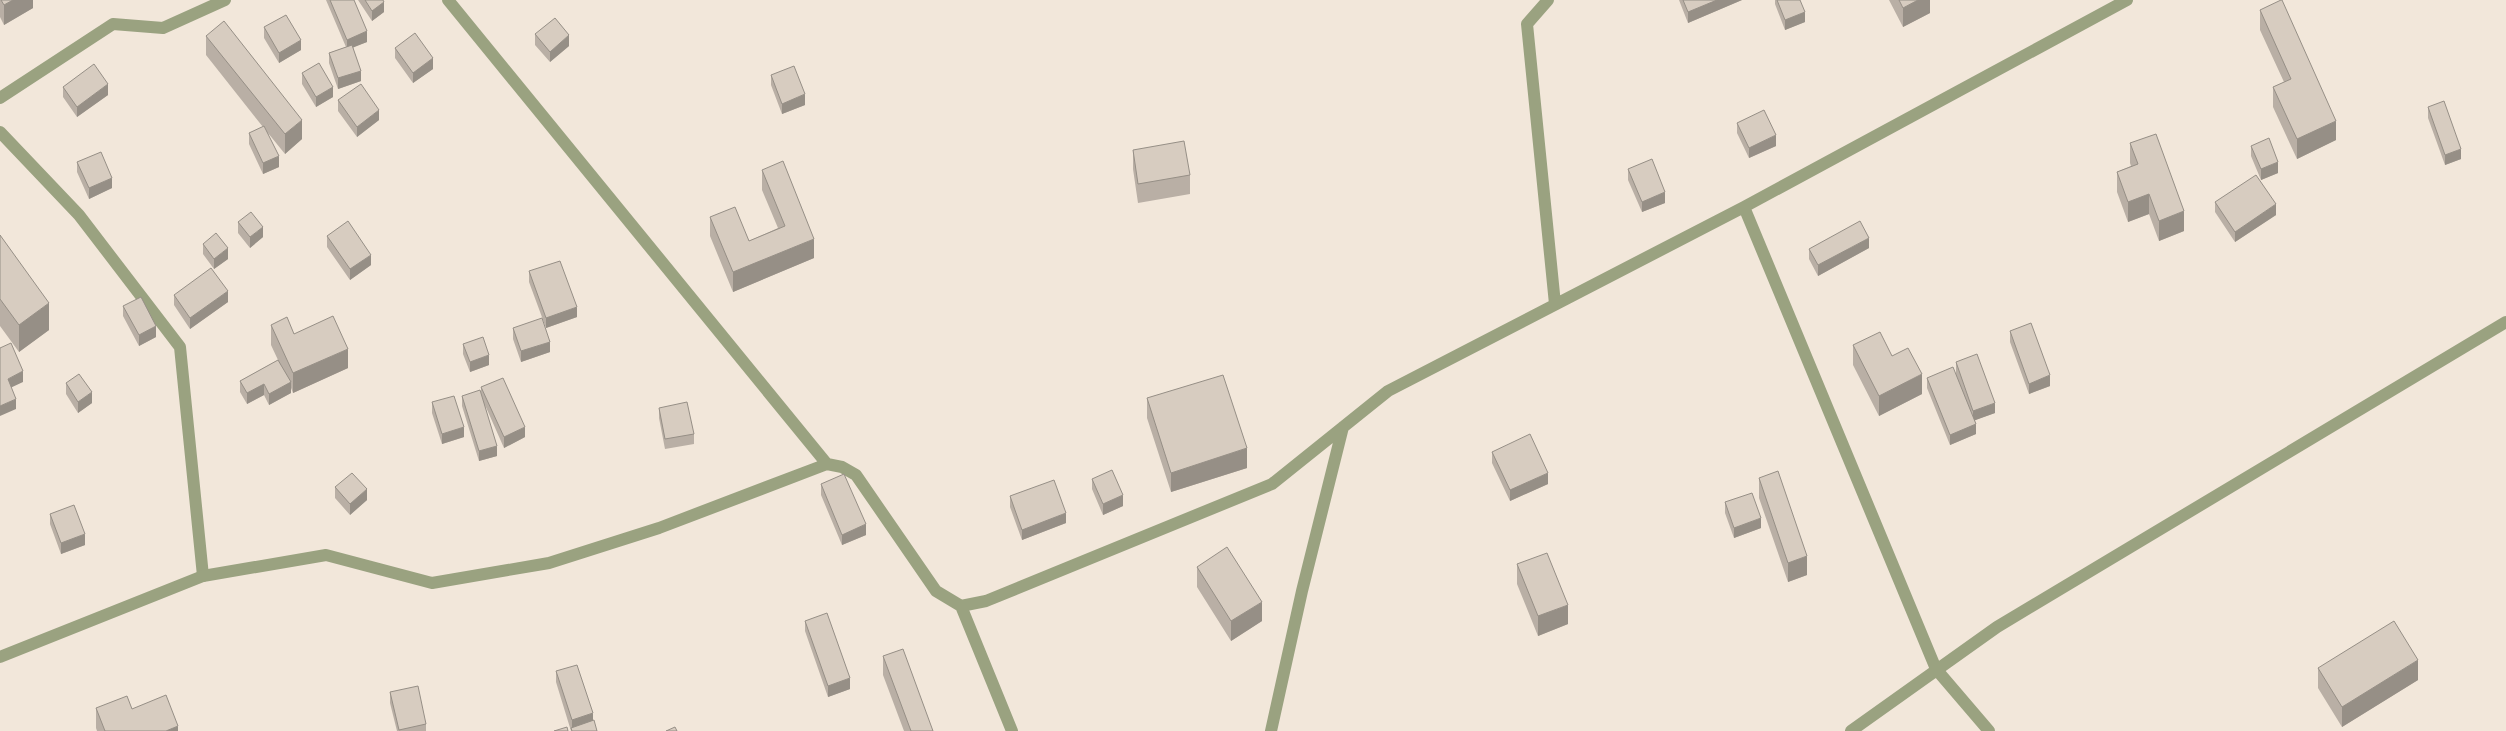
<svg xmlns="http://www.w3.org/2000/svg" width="2506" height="731" font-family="'Fira Sans Condensed',sans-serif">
  <rect width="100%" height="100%" fill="#f2e7da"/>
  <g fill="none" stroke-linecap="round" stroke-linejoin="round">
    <path stroke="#9aa280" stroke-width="12" d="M 0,98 L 113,24 L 163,28 L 225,0
      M 0,132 L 79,215 L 180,347 L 203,576"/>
    <path stroke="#9aa280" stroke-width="12" d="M 448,0 L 827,464
      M 1548,0 L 1527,24 L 1555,304
      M 1744,207 L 1936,669 L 1989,731
      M 961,606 L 1012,731
      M 0,657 L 203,576 L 326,555 L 432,583 L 549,563 L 659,528 L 827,464 L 842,467 L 856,475 L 936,591 L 961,606 L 986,601 L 1272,484 L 1388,391 L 1744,207 L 2127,0
      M 1271,731 L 1302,591 L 1343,427
      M 1851,731 L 1997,627 L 2506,322"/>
  </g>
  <path fill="#b9afa5" d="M 0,0 L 33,0 L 33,8 L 4,25 L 0,17 Z
    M 326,0 L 354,0 L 367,42 L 353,47 L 361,81 L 338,89 L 329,63 L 329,53 L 346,47 Z
    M 358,0 L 383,0 L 384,12 L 372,21 Z
    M 1679,0 L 1742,0 L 1688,23 Z
    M 1775,0 L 1777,0 L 1805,22 L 1785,30 L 1775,4 Z
    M 1889,0 L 1930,0 L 1930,13 L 1903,27 Z
    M 2260,10 L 2336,140 L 2297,159 L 2273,107 L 2273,87 L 2284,82 L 2260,30 Z
    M 264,27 L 301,50 L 279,63 L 264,38 Z
    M 535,34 L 569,46 L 550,62 L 535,45 Z
    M 206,36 L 302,139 L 285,154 L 268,133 L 279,167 L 263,174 L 249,144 L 249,133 L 263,127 L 206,55 Z
    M 395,48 L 433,69 L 413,83 L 395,58 Z
    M 302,73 L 333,97 L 316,107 L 302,84 Z
    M 771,75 L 805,105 L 782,114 L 771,85 Z
    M 63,87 L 108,95 L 77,117 L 63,97 Z
    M 338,100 L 379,120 L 357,137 L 338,111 Z
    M 2428,107 L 2461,159 L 2445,165 L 2428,118 Z
    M 1737,123 L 1776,146 L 1749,158 L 1737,133 Z
    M 2130,143 L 2184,231 L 2159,241 L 2149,214 L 2128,222 L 2117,192 L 2117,172 L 2131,166 L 2130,163 Z
    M 2251,146 L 2278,173 L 2261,180 L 2251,156 Z
    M 1133,150 L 1190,175 L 1190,194 L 1138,203 L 1133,169 Z
    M 77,162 L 112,188 L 89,199 L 77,172 Z
    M 1628,169 L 1665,203 L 1642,212 L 1628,180 Z
    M 762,170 L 814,258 L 733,292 L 710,236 L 710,217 L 749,241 L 778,228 L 762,190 Z
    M 2215,202 L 2276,215 L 2235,242 L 2215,212 Z
    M 238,222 L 263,237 L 250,248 L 238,233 Z
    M 0,235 L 49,330 L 19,352 L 0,326 Z
    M 327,236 L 371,265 L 350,280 L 327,247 Z
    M 203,244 L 228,259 L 214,269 L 203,254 Z
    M 1869,248 L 1818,276 L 1809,259 L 1809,249 Z
    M 529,271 L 577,317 L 546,328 L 529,282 Z
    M 174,295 L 228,302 L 190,329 L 174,305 Z
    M 123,306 L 156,337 L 139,346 L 123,316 Z
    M 271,325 L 294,334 L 348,368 L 293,393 L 291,388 L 291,393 L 269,405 L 264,395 L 247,404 L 240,392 L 240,381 L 278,360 L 271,345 Z
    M 513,328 L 550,352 L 521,362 L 513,339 Z
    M 2010,331 L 2050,386 L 2029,394 L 2010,342 Z
    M 463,344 L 489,365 L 470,372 L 463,354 Z
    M 1853,345 L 1922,394 L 1879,416 L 1853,365 Z
    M 1956,362 L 1995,413 L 1975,420 L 1976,434 L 1950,445 L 1927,388 L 1927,378 L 1956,373 Z
    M 66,383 L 92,403 L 78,413 L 66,394 Z
    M 481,387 L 525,437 L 504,448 L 485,405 L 497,456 L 479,461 L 462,406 L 462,396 L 481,394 Z
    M 1147,398 L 1247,468 L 1171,492 L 1147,418 Z
    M 432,402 L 464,437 L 442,444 L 432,413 Z
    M 659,408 L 694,434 L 694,444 L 665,449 L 659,418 Z
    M 1492,452 L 1548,484 L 1510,501 L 1492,463 Z
    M 1759,478 L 1807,575 L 1788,582 L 1759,498 Z
    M 1092,479 L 1123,506 L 1103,515 L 1092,489 Z
    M 821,484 L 866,535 L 842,545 L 821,495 Z
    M 335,487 L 367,500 L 350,515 L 335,498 Z
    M 1010,496 L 1066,523 L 1022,540 L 1010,507 Z
    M 1725,502 L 1761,528 L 1734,538 L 1725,513 Z
    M 50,514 L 85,545 L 61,554 L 50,524 Z
    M 1517,564 L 1568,624 L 1538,636 L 1517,584 Z
    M 1197,567 L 1262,621 L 1231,641 L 1197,587 Z
    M 805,621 L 850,689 L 828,697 L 805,631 Z
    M 883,656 L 933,731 L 904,731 L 883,675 Z
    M 2318,668 L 2418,680 L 2342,727 L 2318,688 Z
    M 556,671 L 593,721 L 597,731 L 571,731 L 556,682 Z
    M 390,692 L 426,724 L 426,731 L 397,731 L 390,703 Z
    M 96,708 L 132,709 L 178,731 L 97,731 L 96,728 Z"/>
  <path fill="#968f86" d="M 13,0 L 33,0 L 33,8 L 4,25 L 4,5 Z
    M 1717,0 L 1742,0 L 1688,23 L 1688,12 Z
    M 1918,0 L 1930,0 L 1930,13 L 1903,27 L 1903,8 Z
    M 384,2 L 384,12 L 372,21 L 372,11 Z
    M 1805,12 L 1805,22 L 1785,30 L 1785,20 Z
    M 367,31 L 367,42 L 347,50 L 347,40 Z
    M 569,35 L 569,46 L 550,62 L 550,52 Z
    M 301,40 L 301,50 L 279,63 L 279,53 Z
    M 433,58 L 433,69 L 413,83 L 413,73 Z
    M 361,71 L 361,81 L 338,89 L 338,78 Z
    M 108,84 L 108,95 L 77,117 L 77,107 Z
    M 333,87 L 333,97 L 316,107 L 316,97 Z
    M 805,94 L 805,105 L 782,114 L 782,104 Z
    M 379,110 L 379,120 L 357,137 L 357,127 Z
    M 302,120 L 302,139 L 285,154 L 285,134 Z
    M 2336,121 L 2336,140 L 2297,159 L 2297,139 Z
    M 1776,135 L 1776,146 L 1749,158 L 1749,148 Z
    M 2461,149 L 2461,159 L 2445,165 L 2445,155 Z
    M 279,156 L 279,167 L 263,174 L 263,163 Z
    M 2278,162 L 2278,173 L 2261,180 L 2261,169 Z
    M 112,178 L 112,188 L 89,199 L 89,188 Z
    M 1665,192 L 1665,203 L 1642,212 L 1642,202 Z
    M 2149,194 L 2149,214 L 2128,222 L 2128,202 Z
    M 2276,204 L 2276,215 L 2235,242 L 2235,232 Z
    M 2184,211 L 2184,231 L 2159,241 L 2159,221 Z
    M 263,227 L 263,237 L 250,248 L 250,237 Z
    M 1869,238 L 1869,248 L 1818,276 L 1818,265 Z
    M 814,239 L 814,258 L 733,292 L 733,272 Z
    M 228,248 L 228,259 L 214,269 L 214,259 Z
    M 371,255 L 371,265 L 350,280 L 350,269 Z
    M 228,291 L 228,302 L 190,329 L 190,318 Z
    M 49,303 L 49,330 L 19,352 L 19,325 Z
    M 577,307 L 577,317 L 546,328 L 546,318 Z
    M 156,326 L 156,337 L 139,346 L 139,335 Z
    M 550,342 L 550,352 L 521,362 L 521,351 Z
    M 348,349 L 348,368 L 293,393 L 293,373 Z
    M 489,355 L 489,365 L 470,372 L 470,362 Z
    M 23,371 L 23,382 L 8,389 L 8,379 Z
    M 1922,374 L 1922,394 L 1879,416 L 1879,396 Z
    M 2050,375 L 2050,386 L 2029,394 L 2029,384 Z
    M 291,382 L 291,393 L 269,405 L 269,394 Z
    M 264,384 L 264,395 L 247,404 L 247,393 Z
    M 92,392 L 92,403 L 78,413 L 78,402 Z
    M 16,399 L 16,409 L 0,416 L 0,406 Z
    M 1995,403 L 1995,413 L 1973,421 L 1973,411 Z
    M 1976,424 L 1976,434 L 1950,445 L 1950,435 Z
    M 464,427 L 464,437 L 442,444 L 442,434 Z
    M 525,427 L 525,437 L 504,448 L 504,437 Z
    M 497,446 L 497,456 L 479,461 L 479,451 Z
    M 1247,448 L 1247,468 L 1171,492 L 1171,473 Z
    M 1548,473 L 1548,484 L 1510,501 L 1510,490 Z
    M 367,489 L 367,500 L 350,515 L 350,504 Z
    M 1123,495 L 1123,506 L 1103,515 L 1103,504 Z
    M 1066,513 L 1066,523 L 1022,540 L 1022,530 Z
    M 1761,518 L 1761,528 L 1734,538 L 1734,528 Z
    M 866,524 L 866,535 L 842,545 L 842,535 Z
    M 85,534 L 85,545 L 61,554 L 61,543 Z
    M 1807,556 L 1807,575 L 1788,582 L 1788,563 Z
    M 1262,602 L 1262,621 L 1231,641 L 1231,621 Z
    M 1568,605 L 1568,624 L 1538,636 L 1538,616 Z
    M 2418,660 L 2418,680 L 2342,727 L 2342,707 Z
    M 850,678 L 850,689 L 828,697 L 828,686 Z
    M 593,713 L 593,724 L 572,729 L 572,720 Z
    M 178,726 L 178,731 L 166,731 Z"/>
  <path fill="#d7ccc0" stroke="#968f86" d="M 1,0 L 13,0 L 4,5 Z
    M 330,0 L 354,0 L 367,31 L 347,40 Z
    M 365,0 L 383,0 L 384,2 L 372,11 Z
    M 1683,0 L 1717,0 L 1688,12 Z
    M 1777,0 L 1800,0 L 1805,12 L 1785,20 Z
    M 1899,0 L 1918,0 L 1903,8 Z
    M 2281,0 L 2282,0 L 2336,121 L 2297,139 L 2273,87 L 2291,79 L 2260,10 Z
    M 286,15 L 301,40 L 279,53 L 264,27 Z
    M 555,18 L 569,35 L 550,52 L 535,34 Z
    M 224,21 L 302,120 L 285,134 L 206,36 Z
    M 415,33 L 433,58 L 413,73 L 395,48 Z
    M 352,45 L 361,71 L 338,78 L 329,53 Z
    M 319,63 L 333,87 L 316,97 L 302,73 Z
    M 94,64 L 108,84 L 77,107 L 63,87 Z
    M 794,66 L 805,94 L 782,104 L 771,75 Z
    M 361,84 L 379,110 L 357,127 L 338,100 Z
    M 2444,101 L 2461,149 L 2445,155 L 2428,107 Z
    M 1764,110 L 1776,135 L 1749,148 L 1737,123 Z
    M 264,126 L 279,156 L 263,163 L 249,133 Z
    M 2156,134 L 2184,211 L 2159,221 L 2149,194 L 2128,202 L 2117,172 L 2138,164 L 2130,143 Z
    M 2269,138 L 2278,162 L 2261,169 L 2251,146 Z
    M 1184,141 L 1190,175 L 1138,184 L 1133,150 Z
    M 101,152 L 112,178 L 89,188 L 77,162 Z
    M 1652,159 L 1665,192 L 1642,202 L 1628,169 Z
    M 783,161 L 814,239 L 733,272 L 710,217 L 735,207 L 749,241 L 785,226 L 762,170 Z
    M 2256,175 L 2276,204 L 2235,232 L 2215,202 Z
    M 251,212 L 263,227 L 250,237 L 238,222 Z
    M 348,221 L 371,255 L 350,269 L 327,236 Z
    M 1860,221 L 1869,238 L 1818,265 L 1809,249 Z
    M 216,233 L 228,248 L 214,259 L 203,244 Z
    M 0,235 L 49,303 L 19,325 L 0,299 Z
    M 560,261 L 577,307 L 546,318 L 529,271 Z
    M 211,268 L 228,291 L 190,318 L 174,295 Z
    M 141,297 L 156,326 L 139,335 L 123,306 Z
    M 333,316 L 348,349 L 293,373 L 271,325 L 287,317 L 294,334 Z
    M 542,318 L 550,342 L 521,351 L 513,328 Z
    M 2031,323 L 2050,375 L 2029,384 L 2010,331 Z
    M 1880,332 L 1892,356 L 1908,348 L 1922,374 L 1879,396 L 1853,345 Z
    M 483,337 L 489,355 L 470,362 L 463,344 Z
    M 11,343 L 23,371 L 8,379 L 16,399 L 0,406 L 0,348 Z
    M 1977,354 L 1995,403 L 1973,411 L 1956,362 Z
    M 278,360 L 291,382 L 269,394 L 264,384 L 247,393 L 240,381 Z
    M 1953,367 L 1976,424 L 1950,435 L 1927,378 Z
    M 79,374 L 92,392 L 78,402 L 66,383 Z
    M 1223,375 L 1247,448 L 1171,473 L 1147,398 Z
    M 503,378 L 525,427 L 504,437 L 481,387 Z
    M 480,390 L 497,446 L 479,451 L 462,396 Z
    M 454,396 L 464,427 L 442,434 L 432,402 Z
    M 687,402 L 694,434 L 665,439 L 659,408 Z
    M 1530,434 L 1548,473 L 1510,490 L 1492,452 Z
    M 1112,470 L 1123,495 L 1103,504 L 1092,479 Z
    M 1778,471 L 1807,556 L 1788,563 L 1759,478 Z
    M 352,473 L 367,489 L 350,504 L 335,487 Z
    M 844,474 L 866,524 L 842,535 L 821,484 Z
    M 1054,480 L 1066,513 L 1022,530 L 1010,496 Z
    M 1752,493 L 1761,518 L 1734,528 L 1725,502 Z
    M 74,505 L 85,534 L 61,543 L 50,514 Z
    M 1227,547 L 1262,602 L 1231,621 L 1197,567 Z
    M 1547,553 L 1568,605 L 1538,616 L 1517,564 Z
    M 827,613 L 850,678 L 828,686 L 805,621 Z
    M 2394,621 L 2418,660 L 2342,707 L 2318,668 Z
    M 903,649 L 933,731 L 911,731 L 883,656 Z
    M 577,665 L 593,713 L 572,720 L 556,671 Z
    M 418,686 L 426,724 L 399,730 L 390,692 Z
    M 166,695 L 178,726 L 166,731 L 105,731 L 96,708 L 127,696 L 132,709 Z
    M 594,720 L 597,731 L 572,731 L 571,728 Z
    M 567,727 L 568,731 L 554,731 Z
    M 675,727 L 677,731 L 666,731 Z"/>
</svg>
